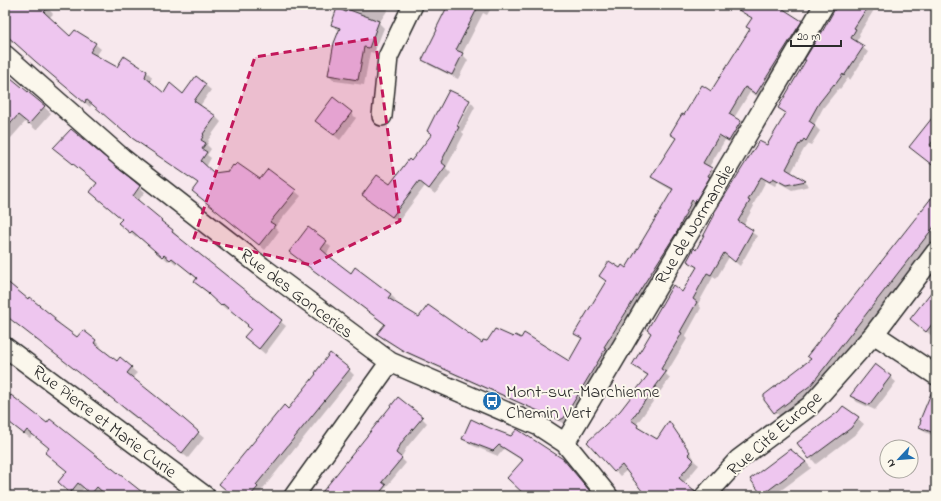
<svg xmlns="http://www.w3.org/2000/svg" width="941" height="501" font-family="'Indie Flower',sans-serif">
  <rect width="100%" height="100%" fill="#f7e8ed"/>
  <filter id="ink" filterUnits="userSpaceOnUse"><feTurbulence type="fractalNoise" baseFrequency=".025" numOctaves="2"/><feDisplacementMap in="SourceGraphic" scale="8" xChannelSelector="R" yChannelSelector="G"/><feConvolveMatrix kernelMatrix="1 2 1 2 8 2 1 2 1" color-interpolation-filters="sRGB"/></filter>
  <g filter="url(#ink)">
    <path fill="#0003" d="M 5,5 L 45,5 L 53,14 L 49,18 L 70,37 L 95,44 L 101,49 L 96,56 L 117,68 L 147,72 L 152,77 L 150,83 L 164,95 L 183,96 L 205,85 L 211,90 L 200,106 L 215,116 L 221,122 L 208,140 L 209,141 L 207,145 L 211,149 L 207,155 L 211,158 L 206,167 L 214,174 L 260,180 L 295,191 L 301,196 L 275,227 L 279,231 L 265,250 L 193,191 L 203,185 L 130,137 L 92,104 L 90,107 L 14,42 L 13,43 L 5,36 Z
      M 340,5 L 391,5 L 379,23 L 384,28 L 374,53 L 370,52 L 364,85 L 335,81 L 329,75 L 340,31 L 332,24 Z
      M 449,5 L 493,5 L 487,15 L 483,13 L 462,54 L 468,60 L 458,79 L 429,65 L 424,60 Z
      M 775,5 L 801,21 L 806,26 L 762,99 L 750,92 L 734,118 L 746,127 L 735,145 L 725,140 L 709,167 L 717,174 L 565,424 L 408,354 L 383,339 L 378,334 L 385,325 L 290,252 L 308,228 L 331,247 L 326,255 L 351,274 L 355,268 L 391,295 L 396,300 L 394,303 L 419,318 L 482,344 L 569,362 L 583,340 L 576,333 L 607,282 L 600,276 L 620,269 L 627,269 L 673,191 L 658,182 L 653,177 L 676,139 L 672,134 L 685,117 L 711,92 L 750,29 L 747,26 Z
      M 840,5 L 877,5 L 859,34 L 860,35 L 856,42 L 868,52 L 850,80 L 848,78 L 840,89 L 839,88 L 823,108 L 814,125 L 820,131 L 811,145 L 809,144 L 805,149 L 804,149 L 791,173 L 805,182 L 809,186 L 792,190 L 778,182 L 775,186 L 766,181 L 753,205 L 754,206 L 743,226 L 757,236 L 740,266 L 729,257 L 716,279 L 713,277 L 698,304 L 701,308 L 685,337 L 687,339 L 666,374 L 670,378 L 636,425 L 643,431 L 657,440 L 673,428 L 694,458 L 693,460 L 699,465 L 683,484 L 697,496 L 647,496 L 627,470 L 620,476 L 589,442 L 621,412 L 648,376 L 638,370 L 633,365 L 652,334 L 648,330 L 683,293 L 697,268 L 688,261 L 697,251 L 767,147 L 786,114 L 780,108 Z
      M 5,74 L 51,113 L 36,130 L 26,121 L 11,138 L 5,132 Z
      M 449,91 L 470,102 L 468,102 L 454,130 L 456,131 L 471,102 L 475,107 L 462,132 L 464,134 L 446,168 L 451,173 L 435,194 L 425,186 L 398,222 L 364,195 L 390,186 L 411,162 L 432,135 L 428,131 Z
      M 351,113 L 356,118 L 340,140 L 316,121 Z
      M 936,115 L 936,168 L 911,147 Z
      M 71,130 L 145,192 L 138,201 L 162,221 L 178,236 L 177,237 L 286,326 L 265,354 L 251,342 L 252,330 L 248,326 L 249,325 L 228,308 L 227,310 L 214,299 L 201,287 L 198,279 L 178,263 L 176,264 L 170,259 L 168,261 L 137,236 L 136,237 L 125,228 L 123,219 L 91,192 L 98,184 L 55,148 Z
      M 936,193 L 936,239 L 817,391 L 781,418 L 763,397 L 812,360 Z
      M 5,283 L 55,319 L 60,324 L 59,325 L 77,339 L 83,331 L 101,346 L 99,349 L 117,362 L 131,368 L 137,373 L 132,378 L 204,438 L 188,458 L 151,428 L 150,429 L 125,410 L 120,404 L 5,314 Z
      M 936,287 L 936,331 L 932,336 L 911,319 Z
      M 875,365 L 896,382 L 875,410 L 857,402 L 851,396 Z
      M 349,370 L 354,375 L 261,491 L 263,493 L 261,496 L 233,496 L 220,484 L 288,410 L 317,374 Z
      M 5,391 L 47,425 L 145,496 L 107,496 L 102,492 L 99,496 L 94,496 L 84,488 L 77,496 L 74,496 L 64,487 L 68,471 L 46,453 L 50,448 L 33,434 L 30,438 L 6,420 L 5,421 Z
      M 936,405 L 936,437 L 925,432 L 920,427 Z
      M 843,407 L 864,424 L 857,433 L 816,464 L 798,443 L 839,412 Z
      M 422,418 L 427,423 L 407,447 L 401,458 L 406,463 L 382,492 L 380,490 L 376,496 L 320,496 Z
      M 472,420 L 593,496 L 527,496 L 523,461 L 504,449 L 498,456 L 469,444 L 463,439 Z
      M 806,462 L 811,468 L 773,496 L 765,496 L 763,494 Z"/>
    <path fill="#eec6ef" stroke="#2b2b2b" d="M 5,5 L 51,5 L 44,12 L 70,36 L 75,30 L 96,43 L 90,52 L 117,67 L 124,56 L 147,71 L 145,77 L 164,93 L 170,83 L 183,94 L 196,76 L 206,84 L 194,101 L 216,116 L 203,134 L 204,135 L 201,140 L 206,143 L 202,149 L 207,152 L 201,161 L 214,173 L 229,171 L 233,165 L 234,166 L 237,163 L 260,179 L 268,169 L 296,190 L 270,222 L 275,225 L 259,245 L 192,191 L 198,183 L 132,138 L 125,131 L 124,132 L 86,99 L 85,103 L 35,61 L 5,34 Z
      M 448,5 L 479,5 L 456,50 L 463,53 L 452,75 L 422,60 L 437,30 L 436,29 Z
      M 730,5 L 777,5 L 802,21 L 756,94 L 745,87 L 729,114 L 741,121 L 729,141 L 719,135 L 703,163 L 712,168 L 708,176 L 710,177 L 695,202 L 692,200 L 677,232 L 604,347 L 606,348 L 564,418 L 560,420 L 529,407 L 402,350 L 377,334 L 385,324 L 289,252 L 308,227 L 327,241 L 321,249 L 330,257 L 351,273 L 355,267 L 391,294 L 388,298 L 419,317 L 428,305 L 482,343 L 483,340 L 487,341 L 495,329 L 513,337 L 515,335 L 521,338 L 524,333 L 569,361 L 582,338 L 574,334 L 606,281 L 599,276 L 609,261 L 620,268 L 622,265 L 626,268 L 673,189 L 651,177 L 676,138 L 670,134 L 682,114 L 684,115 L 702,85 L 711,91 L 750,29 L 746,27 L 752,18 Z
      M 837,5 L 869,5 L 854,28 L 856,29 L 851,38 L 864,46 L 844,76 L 843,74 L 835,85 L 834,84 L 819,103 L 809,121 L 815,125 L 806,141 L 804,139 L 800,145 L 799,144 L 786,169 L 806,181 L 786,185 L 773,178 L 770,182 L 761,177 L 748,200 L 750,201 L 738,221 L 753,230 L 735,262 L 724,253 L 711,275 L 707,273 L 693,299 L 697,302 L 680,332 L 682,333 L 661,369 L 666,372 L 631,420 L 638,425 L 637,427 L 657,439 L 669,421 L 690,452 L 688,454 L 694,460 L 679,478 L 695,492 L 694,496 L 646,496 L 622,465 L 614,472 L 587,442 L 620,411 L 648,375 L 632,365 L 651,333 L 647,330 L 673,285 L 682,292 L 697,267 L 687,261 L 694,248 L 696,250 L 715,214 L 714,213 L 759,141 L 767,145 L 786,113 L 778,108 L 806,60 L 804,60 L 820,34 L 821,34 Z
      M 337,8 L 346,12 L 347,9 L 379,21 L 369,48 L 364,47 L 358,80 L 328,75 L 334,43 L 340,28 L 331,25 Z
      M 5,73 L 45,106 L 29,124 L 18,115 L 5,130 Z
      M 449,90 L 470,100 L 457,126 L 459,127 L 441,162 L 446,166 L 429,189 L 419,181 L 392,217 L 362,195 L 377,175 L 390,184 L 409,159 L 411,161 L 432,134 L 427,131 L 437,111 L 438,111 Z
      M 333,97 L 352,112 L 334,135 L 315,121 Z
      M 936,113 L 936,137 L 930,145 L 936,149 L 936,168 L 909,147 Z
      M 71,129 L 140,186 L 133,196 L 162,220 L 161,221 L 173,230 L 172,232 L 282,320 L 259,349 L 244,337 L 251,329 L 247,326 L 248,325 L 223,304 L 221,306 L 208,294 L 209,293 L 194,282 L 197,278 L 172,258 L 170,260 L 164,255 L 162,257 L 132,231 L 130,233 L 118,223 L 122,219 L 90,192 L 97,183 L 53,148 Z
      M 936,192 L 936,223 L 933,228 L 811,385 L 774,413 L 764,400 L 764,395 L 811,359 L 807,356 Z
      M 5,280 L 28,299 L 29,297 L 55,318 L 54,320 L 77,337 L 83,330 L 96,340 L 94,343 L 117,361 L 120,357 L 132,367 L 127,373 L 178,414 L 199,432 L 182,453 L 5,315 Z
      M 936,286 L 936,319 L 926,332 L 910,319 Z
      M 330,353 L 350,369 L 256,485 L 258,487 L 250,496 L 233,496 L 219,484 L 284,405 L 288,409 L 316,374 L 315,373 Z
      M 875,364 L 891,376 L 869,405 L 850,396 Z
      M 934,386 L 936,386 L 936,434 L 919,427 L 921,420 L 920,420 Z
      M 11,395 L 47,423 L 50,419 L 147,496 L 107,496 L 97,487 L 91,494 L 78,483 L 70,493 L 58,482 L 67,471 L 45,453 L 49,448 L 27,430 L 24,434 L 5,419 L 5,402 Z
      M 398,397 L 423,417 L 402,442 L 396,453 L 402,458 L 382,482 L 386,485 L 377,496 L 319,496 Z
      M 843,406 L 859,417 L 851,428 L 809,459 L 797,443 L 838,412 Z
      M 471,419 L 490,428 L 511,436 L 517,429 L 563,459 L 594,496 L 526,496 L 507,478 L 523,460 L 499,445 L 493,451 L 462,439 Z
      M 790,449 L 806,462 L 762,495 L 750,479 Z"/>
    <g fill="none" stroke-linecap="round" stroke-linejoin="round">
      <g stroke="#2b2b2b" stroke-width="22">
        <path id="minor" d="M 5,55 L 122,158 L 262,267 L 390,362 L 539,426 L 565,443 L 608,496
          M 382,116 L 388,57 L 413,5
          M 874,334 L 936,375
          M 5,347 L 205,496
          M 565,443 L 824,5
          M 294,496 L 390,362
          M 705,496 L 739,459 L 810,406 L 874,334 L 936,252"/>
      </g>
      <use href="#minor" stroke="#fbf7ec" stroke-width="19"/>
    </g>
  </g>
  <path fill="#c2185b" fill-opacity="0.2" stroke="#c2185b" stroke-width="3" stroke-dasharray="8 5" stroke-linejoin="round" d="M 375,38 L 400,221 L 311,265 L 194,238 L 255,57 Z"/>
  <defs>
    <g id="bus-disc" transform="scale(1)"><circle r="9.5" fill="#1f6fb2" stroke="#fbf7ec"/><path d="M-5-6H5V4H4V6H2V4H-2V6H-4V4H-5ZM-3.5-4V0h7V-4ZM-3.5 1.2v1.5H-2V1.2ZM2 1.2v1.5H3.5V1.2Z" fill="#fff"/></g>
  </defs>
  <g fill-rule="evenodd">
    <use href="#bus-disc" x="492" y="401"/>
  </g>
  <g text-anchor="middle" stroke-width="4" stroke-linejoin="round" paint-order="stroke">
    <g font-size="18" fill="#2b2b2b" stroke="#fbf7ec">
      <text transform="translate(694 224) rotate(-59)" y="6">Rue de Normandie</text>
      <text transform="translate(297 293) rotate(37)" y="6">Rue des Gonceries</text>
      <text transform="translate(105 421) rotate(37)" y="6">Rue Pierre et Marie Curie</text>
      <text transform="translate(774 433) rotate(-41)" y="6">Rue Cité Europe</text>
    </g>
    <g font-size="18" fill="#2b2b2b" stroke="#fbf7ec" text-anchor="start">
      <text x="506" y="397">Mont-sur-Marchienne<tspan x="506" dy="21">Chemin Vert</tspan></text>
    </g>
  </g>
  <rect width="941" height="501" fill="none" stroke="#fbf7ec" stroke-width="20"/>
  <rect x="10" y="10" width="921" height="481" fill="none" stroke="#2b2b2b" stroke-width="1.5" filter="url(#ink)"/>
  <g transform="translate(899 459) rotate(244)"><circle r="19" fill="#fbf7ec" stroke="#a8a59f"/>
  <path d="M0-3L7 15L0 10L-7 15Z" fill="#1f6fb2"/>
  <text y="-6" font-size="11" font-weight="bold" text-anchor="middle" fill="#2b2b2b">N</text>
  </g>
  <path d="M791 40v6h50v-6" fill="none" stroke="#2b2b2b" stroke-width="2"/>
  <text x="797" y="40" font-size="12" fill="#2b2b2b" stroke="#fbf7ec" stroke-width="3" paint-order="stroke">20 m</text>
</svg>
